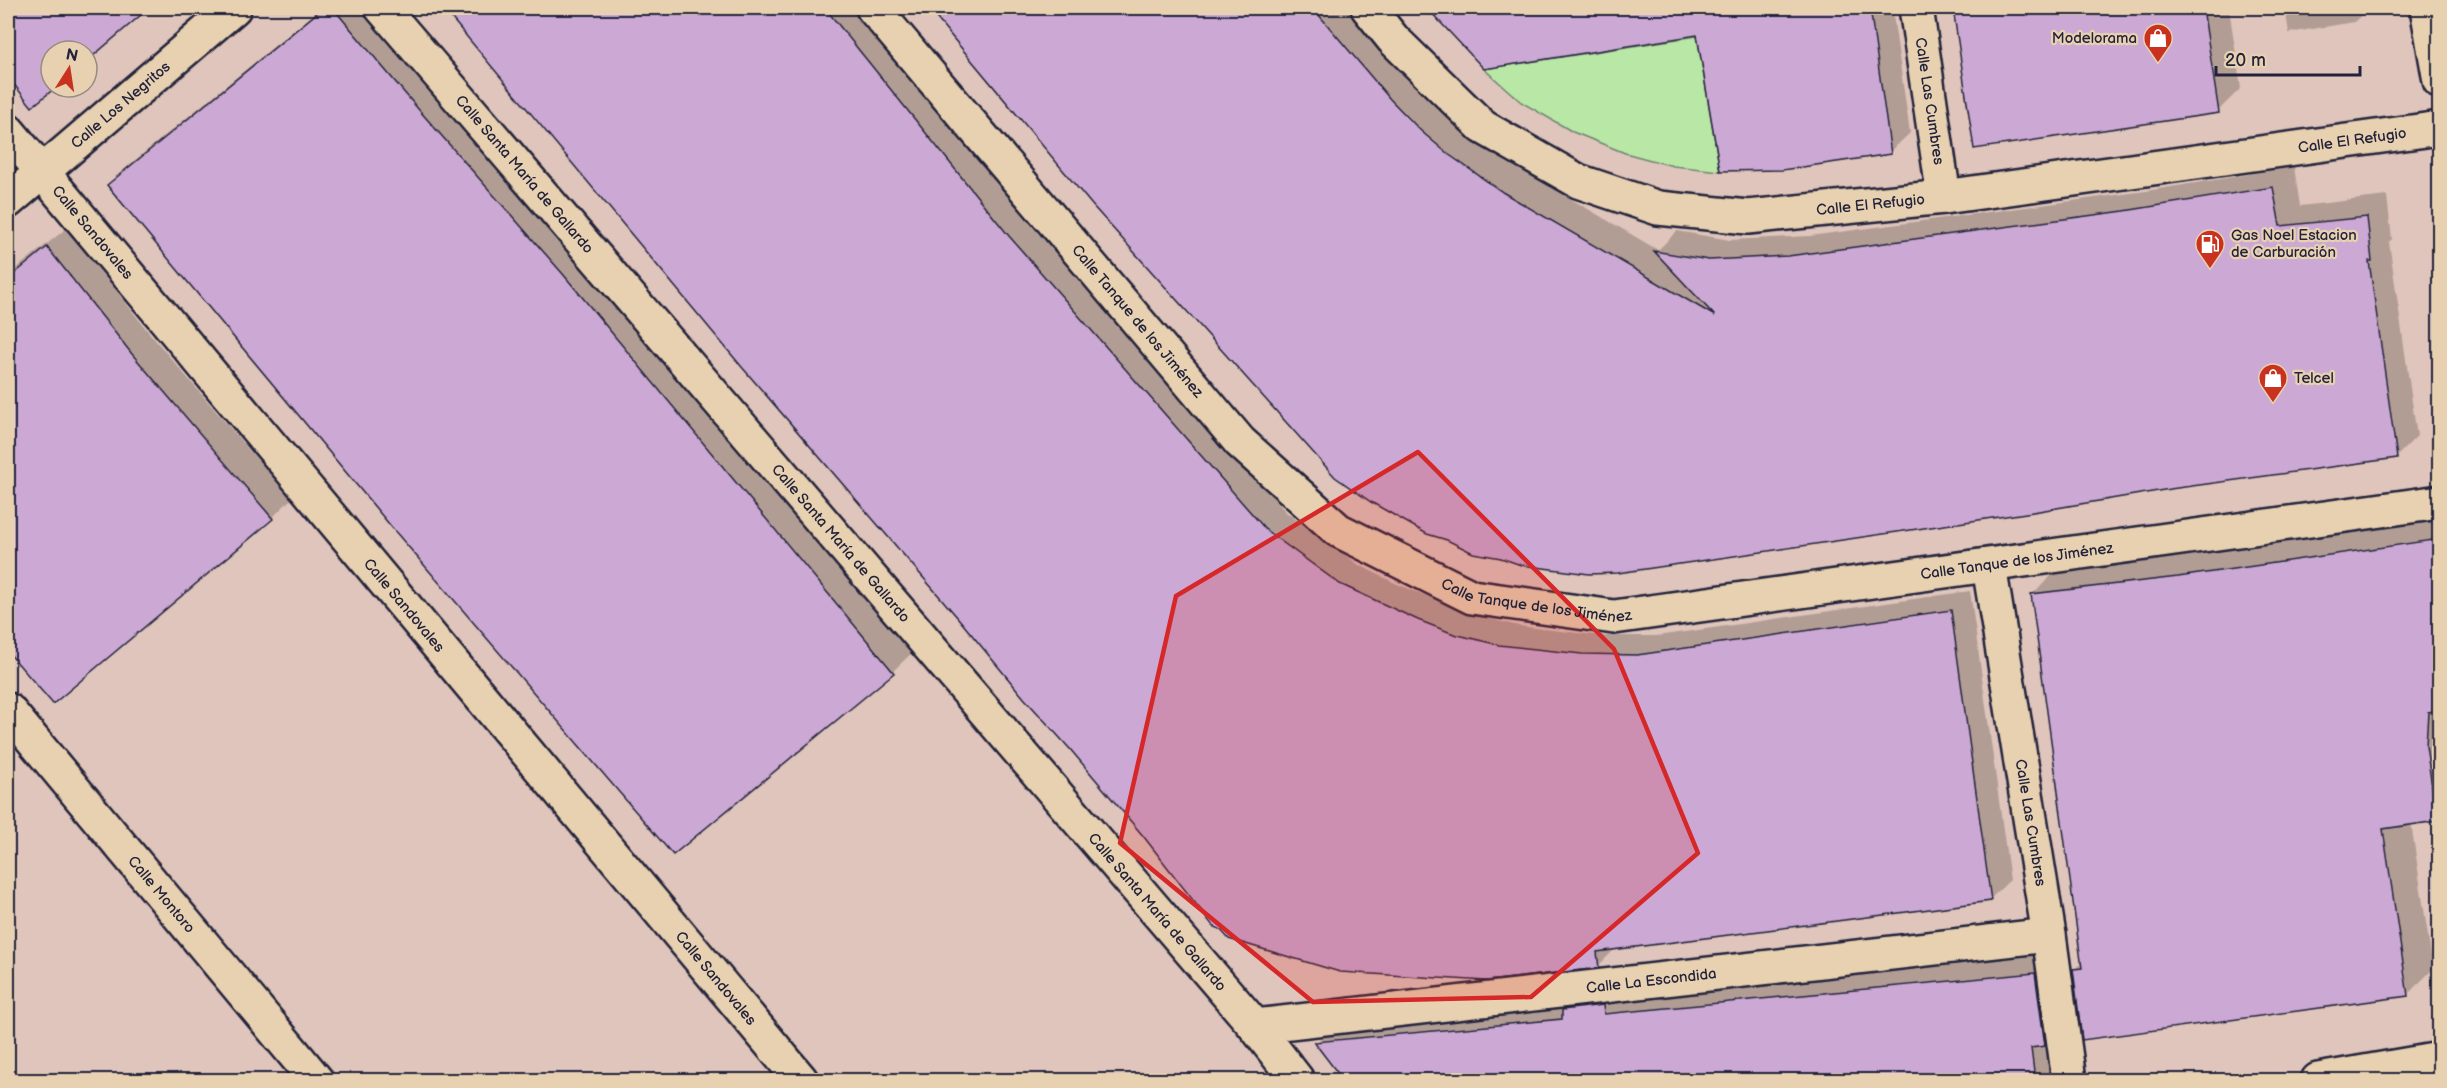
<svg xmlns="http://www.w3.org/2000/svg" width="2447" height="1088" font-family="'Balsamiq Sans',sans-serif">
  <rect width="100%" height="100%" fill="#dfc5bb"/>
  <filter id="ink" filterUnits="userSpaceOnUse"><feTurbulence type="fractalNoise" baseFrequency=".0167" numOctaves="2"/><feDisplacementMap in="SourceGraphic" scale="12" xChannelSelector="R" yChannelSelector="G"/><feConvolveMatrix kernelMatrix="1 2 1 2 8 2 1 2 1" color-interpolation-filters="sRGB"/></filter>
  <g filter="url(#ink)">
    <path fill="#b9e7a6" stroke="#6e8470" stroke-width="1.5" d="M 1697,36 L 1720,171 L 1673,166 L 1625,153 L 1573,132 L 1521,102 L 1484,69 Z"/>
    <path fill="#0003" d="M 8,8 L 146,8 L 87,58 L 87,51 L 51,51 L 51,87 L 53,87 L 32,105 L 8,75 Z
      M 321,8 L 369,8 L 913,652 L 893,671 L 673,853 L 109,185 L 129,165 Z
      M 445,8 L 860,8 L 1286,512 L 1359,565 L 1397,584 L 1474,615 L 1519,626 L 1603,636 L 1657,636 L 1970,591 L 2010,880 L 1990,899 L 1616,948 L 1598,966 L 1145,836 L 742,365 Z
      M 931,8 L 1351,8 L 1385,49 L 1442,110 L 1469,133 L 1525,172 L 1658,250 L 1677,231 L 1730,240 L 1810,236 L 2146,191 L 2294,167 L 2300,206 L 2387,196 L 2392,239 L 2389,242 L 2417,436 L 2396,457 L 1501,557 L 1093,204 Z
      M 1429,8 L 1892,8 L 1910,133 L 1890,152 L 1698,34 L 1485,67 Z
      M 1955,8 L 2229,8 L 2241,88 L 2218,111 L 1976,148 Z
      M 2285,8 L 2369,8 L 2354,22 L 2289,33 Z
      M 67,228 L 151,335 L 291,499 L 272,518 L 53,702 L 8,649 L 8,275 Z
      M 2440,518 L 2440,817 L 2436,820 L 2411,823 L 2433,969 L 2407,995 L 2074,970 L 2083,961 L 2033,594 L 2058,569 L 2204,552 Z
      M 2063,946 L 2066,1080 L 1345,1080 L 1316,1043 L 1343,1015 Z"/>
    <path fill="#cba9d4" stroke="#22223b" stroke-width="1.5" d="M 8,8 L 149,8 L 87,61 L 87,51 L 51,51 L 51,87 L 56,87 L 32,107 L 8,77 Z
      M 323,8 L 333,8 L 419,110 L 563,274 L 894,673 L 673,855 L 394,530 L 107,185 Z
      M 443,8 L 825,8 L 1009,236 L 1267,531 L 1340,584 L 1418,620 L 1454,634 L 1499,645 L 1582,654 L 1637,655 L 1951,610 L 1991,901 L 1597,952 L 1599,968 L 1487,981 L 1340,972 L 1229,939 L 1220,929 L 1213,926 L 1144,837 L 1070,749 L 1024,698 L 958,618 L 741,366 Z
      M 928,8 L 1313,8 L 1390,99 L 1421,131 L 1448,154 L 1504,193 L 1715,316 L 1654,251 L 1709,260 L 1788,256 L 2124,211 L 2273,187 L 2280,226 L 2367,217 L 2372,261 L 2369,261 L 2397,458 L 2170,489 L 2033,512 L 1618,573 L 1589,574 L 1521,565 L 1501,558 L 1473,553 L 1447,540 L 1427,534 L 1371,502 L 1335,477 L 1092,205 Z
      M 1427,8 L 1870,8 L 1891,154 L 1782,170 L 1720,171 L 1697,35 L 1484,69 Z
      M 1953,8 L 2203,8 L 2219,113 L 1974,149 Z
      M 47,247 L 132,354 L 273,519 L 53,704 L 8,652 L 8,279 Z
      M 2439,539 L 2439,710 L 2428,712 L 2426,746 L 2437,821 L 2383,829 L 2408,996 L 2082,1040 L 2073,969 L 2082,968 L 2031,594 L 2178,577 Z
      M 2035,973 L 2045,1046 L 2031,1048 L 2035,1080 L 1343,1080 L 1314,1042 L 1562,1019 L 1562,1010 L 1603,1005 L 1604,1014 Z"/>
    <g fill="none" stroke-linecap="round" stroke-linejoin="round">
      <g stroke="#22223b" stroke-width="38">
        <g id="minor">
          <path id="s1" d="M 382,8 L 1255,1026 L 1297,1080"/>
          <path id="s2" d="M 873,8 L 1240,442 L 1338,530 L 1472,597 L 1614,617 L 2440,502"/>
          <path id="s3" d="M 1368,8 L 1393,39 L 1483,127 L 1578,181 L 1658,208 L 1748,217 L 1944,197 L 2440,128"/>
          <path id="s4" d="M 1916,8 L 1944,197"/>
          <path d="M 2427,8 L 2440,81"/>
          <path id="s5" d="M 8,131 L 801,1080"/>
          <path id="s6" d="M 8,201 L 234,8"/>
          <path id="s7" d="M 1989,566 L 2049,935 L 2069,1080"/>
          <path id="s8" d="M 8,710 L 316,1080"/>
          <path id="s9" d="M 1255,1026 L 2049,935"/>
          <path d="M 2318,1080 L 2440,1059"/>
        </g>
      </g>
      <use href="#minor" stroke="#e8d1b0" stroke-width="33"/>
    </g>
  </g>
  <path fill="#d62828" fill-opacity="0.2" stroke="#d62828" stroke-width="4.5" stroke-linejoin="round" d="M 1418,452 L 1614,649 L 1698,853 L 1531,997 L 1313,1002 L 1120,843 L 1176,596 Z"/>
  <defs>
    <g id="shop-pin" transform="scale(1.5)"><path d="M0 17L-7.5 6A9.5 9.5 0 1 1 7.5 6Z" fill="#c8321e" stroke="#e8d1b0"/><path d="M-5-2.5h2.3a2.7 3.5 0 0 1 5.4 0H5L5.5 6h-11ZM-1.5-2.5h3a1.5 2.3 0 0 0-3 0Z" fill="#fff"/></g>
    <g id="fuel-pin" transform="scale(1.5)"><path d="M0 17L-7.5 6A9.5 9.5 0 1 1 7.5 6Z" fill="#c8321e" stroke="#e8d1b0"/><path d="M-5.5-6h7V0h2V4h1.3V-2.5L3-4.5l.8-.8L6-3V5H2.5V1h-1V6h-7ZM-4.2-4.7v3.2H.2V-4.7Z" fill="#fff"/></g>
  </defs>
  <g fill-rule="evenodd">
    <use href="#shop-pin" x="2158" y="38"/>
    <use href="#fuel-pin" x="2210" y="244"/>
    <use href="#shop-pin" x="2273" y="378"/>
  </g>
  <g text-anchor="middle" stroke-width="4.5" stroke-linejoin="round" paint-order="stroke">
    <g font-size="15" fill="#22223b" stroke="#e8d1b0" text-anchor="start">
      <text x="2137" y="43" text-anchor="end">Modelorama</text>
      <text x="2231" y="240">Gas Noel Estacion<tspan x="2231" dy="17">de Carburación</tspan></text>
      <text x="2294" y="383">Telcel</text>
    </g>
    <g font-size="15" fill="#22223b" stroke="#e8d1b0">
      <text dy="5" stroke="none"><textPath href="#s4" startOffset="94">Calle Las Cumbres</textPath></text>
      <text dy="5" stroke="none"><textPath href="#s6" startOffset="148">Calle Los Negritos</textPath></text>
      <text dy="5" stroke="none"><textPath href="#s3" startOffset="1059">Calle El Refugio</textPath></text>
      <text dy="5" stroke="none"><textPath href="#s1" startOffset="219">Calle Santa María de Gallardo</textPath></text>
      <text dy="5" stroke="none"><textPath href="#s3" startOffset="573">Calle El Refugio</textPath></text>
      <text dy="5" stroke="none"><textPath href="#s5" startOffset="132">Calle Sandovales</textPath></text>
      <text dy="5" stroke="none"><textPath href="#s2" startOffset="410">Calle Tanque de los Jiménez</textPath></text>
      <text dy="5" stroke="none"><textPath href="#s1" startOffset="705">Calle Santa María de Gallardo</textPath></text>
      <text dy="5" stroke="none"><textPath href="#s2" startOffset="1400">Calle Tanque de los Jiménez</textPath></text>
      <text dy="5" stroke="none"><textPath href="#s2" startOffset="914">Calle Tanque de los Jiménez</textPath></text>
      <text dy="5" stroke="none"><textPath href="#s5" startOffset="618">Calle Sandovales</textPath></text>
      <text dy="5" stroke="none"><textPath href="#s7" startOffset="260">Calle Las Cumbres</textPath></text>
      <text dy="5" stroke="none"><textPath href="#s8" startOffset="240">Calle Montoro</textPath></text>
      <text dy="5" stroke="none"><textPath href="#s1" startOffset="1191">Calle Santa María de Gallardo</textPath></text>
      <text dy="5" stroke="none"><textPath href="#s5" startOffset="1104">Calle Sandovales</textPath></text>
      <text dy="5" stroke="none"><textPath href="#s9" startOffset="399">Calle La Escondida</textPath></text>
    </g>
  </g>
  <rect width="2447" height="1088" fill="none" stroke="#e8d1b0" stroke-width="30"/>
  <rect x="15" y="15" width="2417" height="1058" fill="none" stroke="#22223b" stroke-width="2" filter="url(#ink)"/>
  <g transform="translate(69 69) rotate(12)"><circle r="28" fill="#e8d1b0" stroke="#998b81" stroke-width="1.5"/>
  <path d="M0-4.5L10 22L0 15L-10 22Z" fill="#c8321e"/>
  <text y="-9" font-size="16" font-weight="bold" text-anchor="middle" fill="#22223b">N</text>
  </g>
  <path d="M2216 66v9h144v-9" fill="none" stroke="#22223b" stroke-width="3"/>
  <text x="2225" y="66" font-size="18" fill="#22223b" stroke="#e8d1b0" stroke-width="4.5" paint-order="stroke">20 m</text>
</svg>
